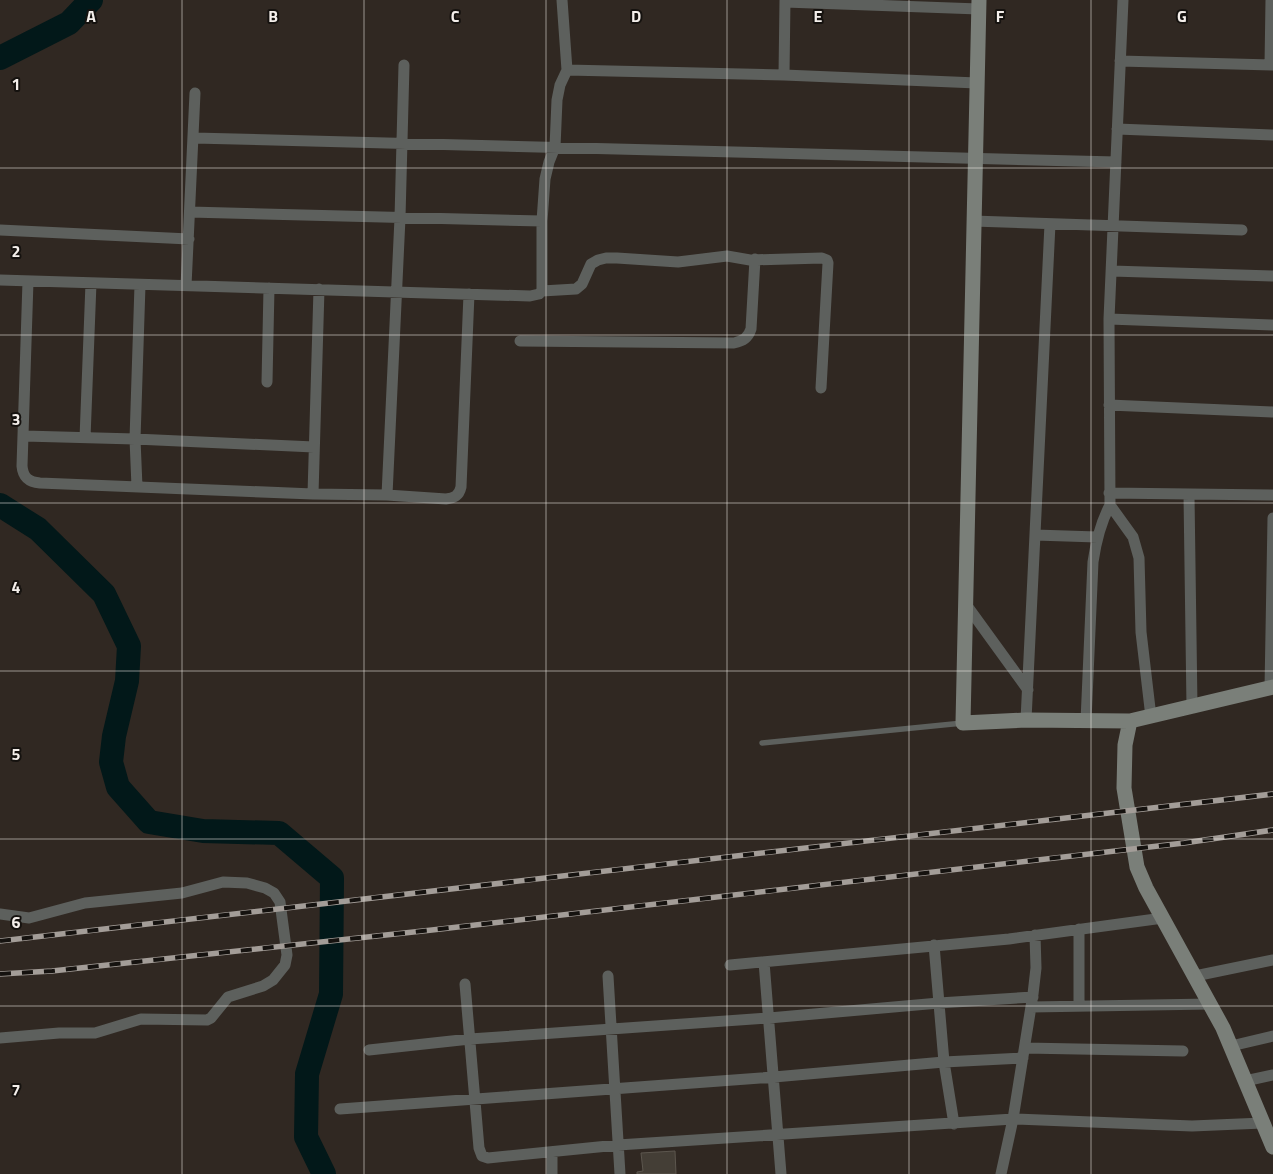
<svg xmlns="http://www.w3.org/2000/svg" width="1273" height="1174" font-family="'Titillium Web',sans-serif">
  <rect width="100%" height="100%" fill="#302822"/>
  <g fill="none" stroke-linecap="round" stroke-linejoin="round">
    <path stroke="#021819" stroke-width="24" d="M 0,58 L 69,23 L 91,0
      M 0,505 L 38,529 L 104,594 L 129,646 L 127,681 L 114,736 L 111,762 L 118,787 L 149,822 L 203,831 L 279,833 L 332,878 L 331,994 L 307,1074 L 306,1137 L 324,1174"/>
  </g>
  <path fill="#443e36" stroke="#5c564e" d="M 675,1151 L 676,1174 L 637,1174 L 637,1172 L 643,1171 L 641,1153 Z"/>
  <g fill="none" stroke-linecap="round" stroke-linejoin="round">
    <path stroke="#5d605d" stroke-width="5.5" d="M 762,743 L 963,723"/>
    <path stroke="#5d605d" stroke-width="11" d="M 785,2 L 979,9
      M 1120,61 L 1273,65
      M 1270,65 L 1271,0
      M 567,70 L 784,75 L 977,83
      M 784,75 L 785,0
      M 1117,129 L 1273,135
      M 194,138 L 1116,162
      M 190,212 L 542,221
      M 973,221 L 1242,230
      M 0,230 L 189,239
      M 1112,271 L 1273,276
      M 0,280 L 530,296 L 539,294 L 542,291 L 576,289 L 582,284 L 591,264 L 598,260 L 606,258 L 617,258 L 678,262 L 727,256 L 750,260 L 822,258 L 827,260 L 828,263 L 821,388
      M 28,281 L 22,466 C 23,478 29,482 40,483 L 313,494 L 387,495 L 446,499 C 454,498 459,496 461,487 L 469,294
      M 186,286 L 195,93
      M 542,291 L 542,221 L 545,179 L 549,162 L 555,147 L 557,100 L 560,85 L 567,70 L 562,0
      M 1109,319 L 1273,325
      M 520,341 L 734,343 C 743,341 748,338 751,329 L 755,259
      M 267,382 L 269,288
      M 1109,405 L 1273,412
      M 24,436 L 135,439 L 314,447
      M 85,438 L 91,283
      M 137,487 L 135,439 L 140,285
      M 1109,493 L 1273,495
      M 313,494 L 319,289
      M 387,495 L 400,218 L 404,65
      M 1189,495 L 1192,707
      M 1110,505 L 1133,537 L 1139,558 L 1141,632 L 1151,717
      M 1035,535 L 1097,537
      M 965,603 L 1028,690
      M 1270,688 L 1273,518
      M 1026,720 L 1050,224
      M 1086,721 L 1093,562 C 1096,541 1100,524 1110,505 L 1109,319 L 1123,0
      M 0,914 L 29,918 L 85,903 L 182,893 L 223,882 L 247,883 L 265,888 L 274,893 L 280,902 L 287,955 L 285,965 L 273,980 L 263,986 L 228,997 L 211,1018 L 207,1020 L 141,1019 L 95,1033 L 59,1033 L 0,1038
      M 1079,929 L 1079,1006
      M 934,945 L 944,1062 L 954,1124
      M 764,962 L 781,1174
      M 730,965 L 1009,939 L 1163,918
      M 608,976 L 620,1174
      M 1195,976 L 1273,960
      M 465,984 L 479,1148 L 482,1156 L 488,1158 L 618,1145 L 1013,1119 L 1192,1126 L 1263,1123
      M 1031,1007 L 1210,1004
      M 1231,1046 L 1273,1036
      M 1025,1048 L 1183,1051
      M 369,1050 L 470,1039 L 769,1018 L 939,1003 L 1033,997
      M 1245,1081 L 1273,1075
      M 340,1109 L 774,1077 L 944,1062 L 1023,1058
      M 552,1152 L 552,1174
      M 1001,1174 L 1013,1119 L 1033,994 L 1036,968 L 1035,935"/>
    <path stroke="#7a7f79" stroke-width="15" d="M 979,0 L 963,723 L 1026,720 L 1130,721
      M 1273,687 L 1130,721 L 1125,745 L 1124,788 L 1137,867 L 1146,888 L 1223,1028 L 1273,1147"/>
    <g stroke="#a39d98" stroke-width="5.5">
      <path id="rail" d="M 0,941 L 1273,794
        M 0,974 L 52,971 L 432,930 L 1184,843 L 1273,830"/>
    </g>
    <use href="#rail" stroke="#15120f" stroke-width="4" stroke-dasharray="11" stroke-linecap="butt"/>
  </g>
  <path fill="none" stroke="#f4efeb" stroke-width="1" stroke-opacity="0.55" d="M 182,0 L 182,1174M 364,0 L 364,1174M 546,0 L 546,1174M 727,0 L 727,1174M 909,0 L 909,1174M 1091,0 L 1091,1174M 0,168 L 1273,168M 0,335 L 1273,335M 0,503 L 1273,503M 0,671 L 1273,671M 0,839 L 1273,839M 0,1006 L 1273,1006"/>
  <g font-size="16" text-anchor="middle" font-weight="bold" fill="#f4efeb" stroke="#15120f" stroke-width="4" stroke-linejoin="round" paint-order="stroke">
    <text x="91" y="22">A</text>
    <text x="273" y="22">B</text>
    <text x="455" y="22">C</text>
    <text x="636" y="22">D</text>
    <text x="818" y="22">E</text>
    <text x="1000" y="22">F</text>
    <text x="1182" y="22">G</text>
    <text x="16" y="90">1</text>
    <text x="16" y="257">2</text>
    <text x="16" y="425">3</text>
    <text x="16" y="593">4</text>
    <text x="16" y="760">5</text>
    <text x="16" y="928">6</text>
    <text x="16" y="1096">7</text>
  </g>
</svg>
